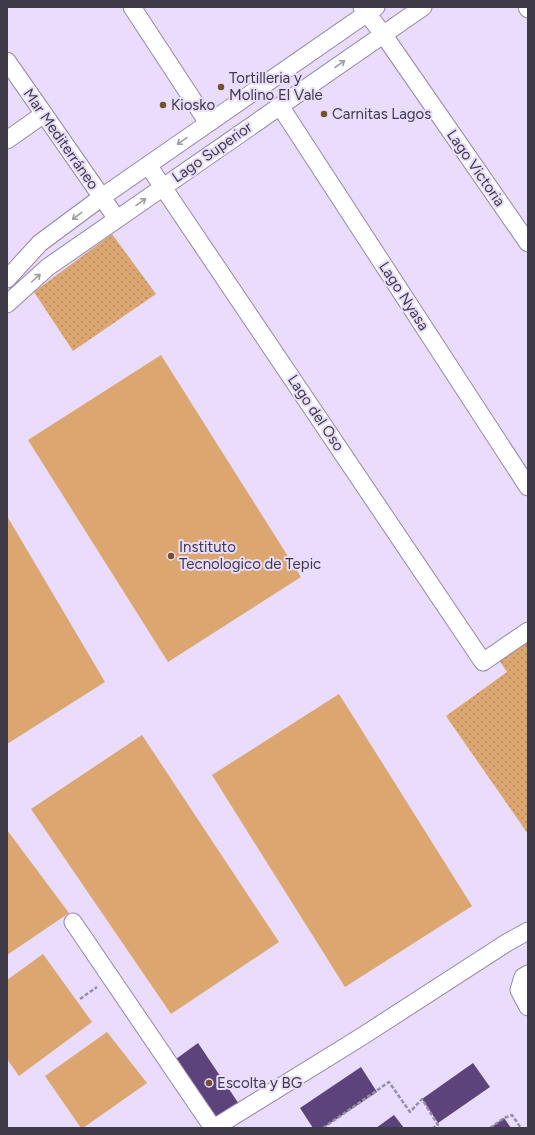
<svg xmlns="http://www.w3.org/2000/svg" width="535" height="1135" font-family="Figtree,sans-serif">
  <defs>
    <pattern id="grass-dots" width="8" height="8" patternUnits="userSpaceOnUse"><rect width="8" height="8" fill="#dba670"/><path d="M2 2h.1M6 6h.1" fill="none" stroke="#b3885e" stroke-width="1.8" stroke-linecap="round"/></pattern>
  </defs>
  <rect width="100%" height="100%" fill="#e9dcfd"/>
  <path fill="url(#grass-dots)" d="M 112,234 L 156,294 L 73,351 L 34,292 Z
    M 528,635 L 528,834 L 446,716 L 507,672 L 497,657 Z"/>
  <path fill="#dba670" d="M 161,355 L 301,577 L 168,662 L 28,440 Z
    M 7,516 L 105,682 L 7,744 Z
    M 339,694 L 472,906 L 345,987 L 212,775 Z
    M 142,735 L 279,942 L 171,1014 L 31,809 Z
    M 7,830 L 69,913 L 7,955 Z
    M 43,954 L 92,1022 L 19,1076 L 7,1059 L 7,980 Z
    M 107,1032 L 147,1083 L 83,1128 L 81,1128 L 45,1076 Z"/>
  <path fill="#5d437b" d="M 198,1043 L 241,1107 L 220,1122 L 176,1059 Z
    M 473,1063 L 490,1087 L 438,1123 L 422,1099 Z
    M 361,1067 L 377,1092 L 323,1128 L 313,1128 L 300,1108 Z
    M 394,1115 L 404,1128 L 376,1128 Z
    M 504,1118 L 511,1128 L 490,1128 Z"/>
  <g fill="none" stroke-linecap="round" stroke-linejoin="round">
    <g stroke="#9488a6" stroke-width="19">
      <path id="minor" d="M 132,7 L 208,123
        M 362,7 L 383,34 L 528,243
        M 527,7 L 528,9
        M 7,61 L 117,219
        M 280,106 L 528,487
        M 7,140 L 44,114
        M 148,165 L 483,662 L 528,631
        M 7,279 L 40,243 L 102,197 L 376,7
        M 7,304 L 48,267 L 423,7
        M 73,922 L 213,1128
        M 528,974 L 523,977 L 519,990 L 528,1007
        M 214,1128 L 361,1037 L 508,942 L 528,931"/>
    </g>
    <path stroke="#978ea5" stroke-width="2.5" stroke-dasharray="4 2" stroke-linecap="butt" d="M 80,999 L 97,987
      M 323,1128 L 389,1082 L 410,1112 L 422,1099 L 438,1125 L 433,1128
      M 490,1128 L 504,1118 L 512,1115 L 521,1128"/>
    <use href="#minor" stroke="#fff" stroke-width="17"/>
  </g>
  <defs><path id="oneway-shaft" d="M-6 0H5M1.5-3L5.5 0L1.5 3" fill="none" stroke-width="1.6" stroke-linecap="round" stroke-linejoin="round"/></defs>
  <g stroke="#9f9ca3">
    <use href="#oneway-shaft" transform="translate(340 64) rotate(-35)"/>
    <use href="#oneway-shaft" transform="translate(182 141) rotate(145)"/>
    <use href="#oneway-shaft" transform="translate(141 202) rotate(-35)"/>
    <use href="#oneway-shaft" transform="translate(77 216) rotate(143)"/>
    <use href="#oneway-shaft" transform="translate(36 278) rotate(-42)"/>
  </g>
  <g fill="#76522c" stroke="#e9dcfd" stroke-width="1.5">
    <circle cx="221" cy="87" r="4"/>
    <circle cx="163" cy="105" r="4"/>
    <circle cx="324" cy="114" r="4"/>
    <circle cx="171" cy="556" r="4"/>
    <circle cx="209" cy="1083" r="4"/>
  </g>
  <g text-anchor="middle" stroke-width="4" stroke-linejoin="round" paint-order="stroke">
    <g font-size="15" fill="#3f3a47" stroke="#e9dcfd" text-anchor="start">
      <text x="229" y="83">Tortilleria y<tspan x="229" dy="17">Molino El Vale</tspan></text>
      <text x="171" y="110">Kiosko</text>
      <text x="332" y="119">Carnitas Lagos</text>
      <text x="179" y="552">Instituto<tspan x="179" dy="17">Tecnologico de Tepic</tspan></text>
      <text x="217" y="1088">Escolta y BG</text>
    </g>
    <g font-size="15" fill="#3f3a47" stroke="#e9dcfd">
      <text transform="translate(61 139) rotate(55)" y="5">Mar Mediterráneo</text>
      <text transform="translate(212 152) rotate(-35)" y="5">Lago Superior</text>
      <text transform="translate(476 168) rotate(55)" y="5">Lago Victoria</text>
      <text transform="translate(404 296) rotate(57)" y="5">Lago Nyasa</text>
      <text transform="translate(316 413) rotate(56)" y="5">Lago del Oso</text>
    </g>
  </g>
  <rect width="535" height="1135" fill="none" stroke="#3f3a47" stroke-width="16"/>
</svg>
